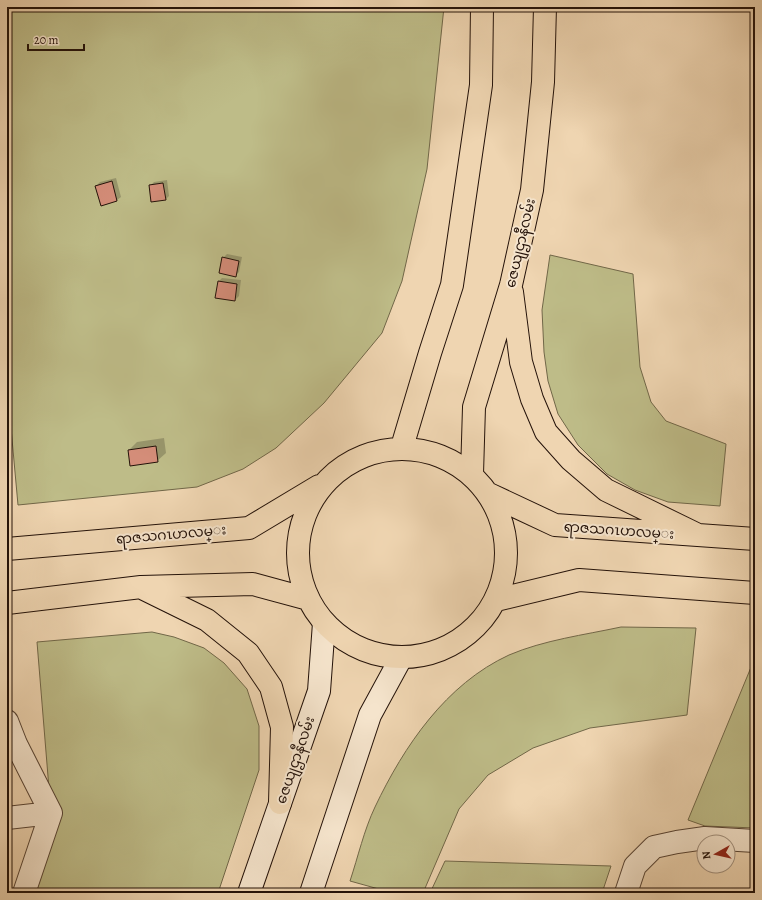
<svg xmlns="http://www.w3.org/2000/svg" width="762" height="900" font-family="Alegreya,'Noto Sans Myanmar',serif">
  <rect width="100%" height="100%" fill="#efd5b1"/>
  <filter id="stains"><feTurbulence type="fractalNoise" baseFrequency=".005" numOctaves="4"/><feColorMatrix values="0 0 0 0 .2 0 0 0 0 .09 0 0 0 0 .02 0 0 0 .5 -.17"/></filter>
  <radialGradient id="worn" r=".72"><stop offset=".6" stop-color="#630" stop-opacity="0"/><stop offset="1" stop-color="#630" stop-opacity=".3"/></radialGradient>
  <path fill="#bebc88" stroke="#716748" d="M 444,7 L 427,169 L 402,281 L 382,333 L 324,403 L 276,448 L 243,469 L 197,487 L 18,505 L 7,384 L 7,10 Z
    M 550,255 L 633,274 L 640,367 L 651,402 L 666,421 L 726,444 L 720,506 L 668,502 L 635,490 L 607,474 L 578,445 L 558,414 L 548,381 L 544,352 L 542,310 Z
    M 621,627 L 696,628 L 687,715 L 590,728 L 533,748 L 488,775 L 459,809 L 423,893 L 393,893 L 350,881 C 358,857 364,830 375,807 C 404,746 446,684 509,655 C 544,640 584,635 621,627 Z
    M 152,632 L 174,637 L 204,648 L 224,663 L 247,689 L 259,726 L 259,770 L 218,893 L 28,893 L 51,813 L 37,642 Z
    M 754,660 L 755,828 L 705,826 L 688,820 Z
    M 445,861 L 611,866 L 602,893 L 430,893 Z"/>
  <path fill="#0003" d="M 116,178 L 121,197 L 117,200 L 96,186 L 100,182 Z
    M 167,180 L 169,196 L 165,200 L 150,186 L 154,182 Z
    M 227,254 L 242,257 L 239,272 L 235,276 L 223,258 Z
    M 222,278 L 241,280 L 239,296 L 235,300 L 219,281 Z
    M 164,438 L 166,453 L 157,461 L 129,450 L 137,442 Z"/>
  <path fill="#d48d79" stroke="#241209" d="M 112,181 L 117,201 L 101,206 L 95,186 Z
    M 163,183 L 166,200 L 151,202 L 149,185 Z
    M 222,257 L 239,261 L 236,277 L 219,273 Z
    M 218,281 L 237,284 L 235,301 L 215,298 Z
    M 156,446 L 158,462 L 130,466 L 128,450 Z"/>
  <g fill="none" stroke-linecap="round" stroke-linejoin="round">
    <g stroke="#574333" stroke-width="24">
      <path id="street" d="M 7,721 L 16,744 L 51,813 L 24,893
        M 7,818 L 51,813
        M 626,893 L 635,866 L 654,847 L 677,842 L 705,838 L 755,841"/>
    </g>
    <g stroke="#241209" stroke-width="24">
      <path id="secondary" d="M 249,893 L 319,691 L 324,623
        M 311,893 L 370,715 L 401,658"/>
    </g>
    <g stroke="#241209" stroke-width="24">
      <path id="primary" d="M 512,292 L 521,362 L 532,399 L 546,432 L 571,460 L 606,490 L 698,535
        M 402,447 L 430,353 L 452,285 L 481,85 L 482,7
        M298 553a104 104 0 1 1 208 0a104 104 0 1 1-208 0Z
        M 472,474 L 474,407 L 511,285 L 532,190 L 543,82 L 545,7
        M 489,494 L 555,525 L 755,539
        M 7,549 L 249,528 L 319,486
        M 144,589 L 207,620 L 248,653 L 271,687 L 282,727 L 280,803
        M 496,600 L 579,580 L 755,593
        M 7,603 L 141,587 L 253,584 L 308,599"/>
    </g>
    <use href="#street" stroke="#f5e4cc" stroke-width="22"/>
    <use href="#secondary" stroke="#f5e4cc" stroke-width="22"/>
    <use href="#primary" stroke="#efd5b1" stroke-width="22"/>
  </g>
  <g text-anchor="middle" stroke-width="4" stroke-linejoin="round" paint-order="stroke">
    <g font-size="14" fill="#241209" stroke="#f5e4cc">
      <text transform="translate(520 243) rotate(-77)" y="5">ဇေယျဌာနီလမ်း</text>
      <text transform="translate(619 530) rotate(4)" y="5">ရာဇသဂၤဟလမ္း</text>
      <text transform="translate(171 534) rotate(-5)" y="5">ရာဇသဂၤဟလမ္း</text>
      <text transform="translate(295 760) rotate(-71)" y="5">ဇေယျဌာနီလမ်း</text>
    </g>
  </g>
  <rect width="762" height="900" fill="none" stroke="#efd5b1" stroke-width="24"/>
  <rect x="8" y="8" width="746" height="884" fill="none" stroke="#241209" stroke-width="2"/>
  <rect x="12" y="12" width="738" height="876" fill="none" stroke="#241209"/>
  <g transform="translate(716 854) rotate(262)"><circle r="19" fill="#f5e4cc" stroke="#a1907e"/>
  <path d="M0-3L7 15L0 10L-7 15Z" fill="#8f2418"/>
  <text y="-6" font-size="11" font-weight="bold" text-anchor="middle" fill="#241209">N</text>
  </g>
  <path d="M28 44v6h56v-6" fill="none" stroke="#241209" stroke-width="2"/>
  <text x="34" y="44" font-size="12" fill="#241209" stroke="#f5e4cc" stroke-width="3" paint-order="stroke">20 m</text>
  <rect width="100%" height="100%" filter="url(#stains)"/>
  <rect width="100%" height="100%" fill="url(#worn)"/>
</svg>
